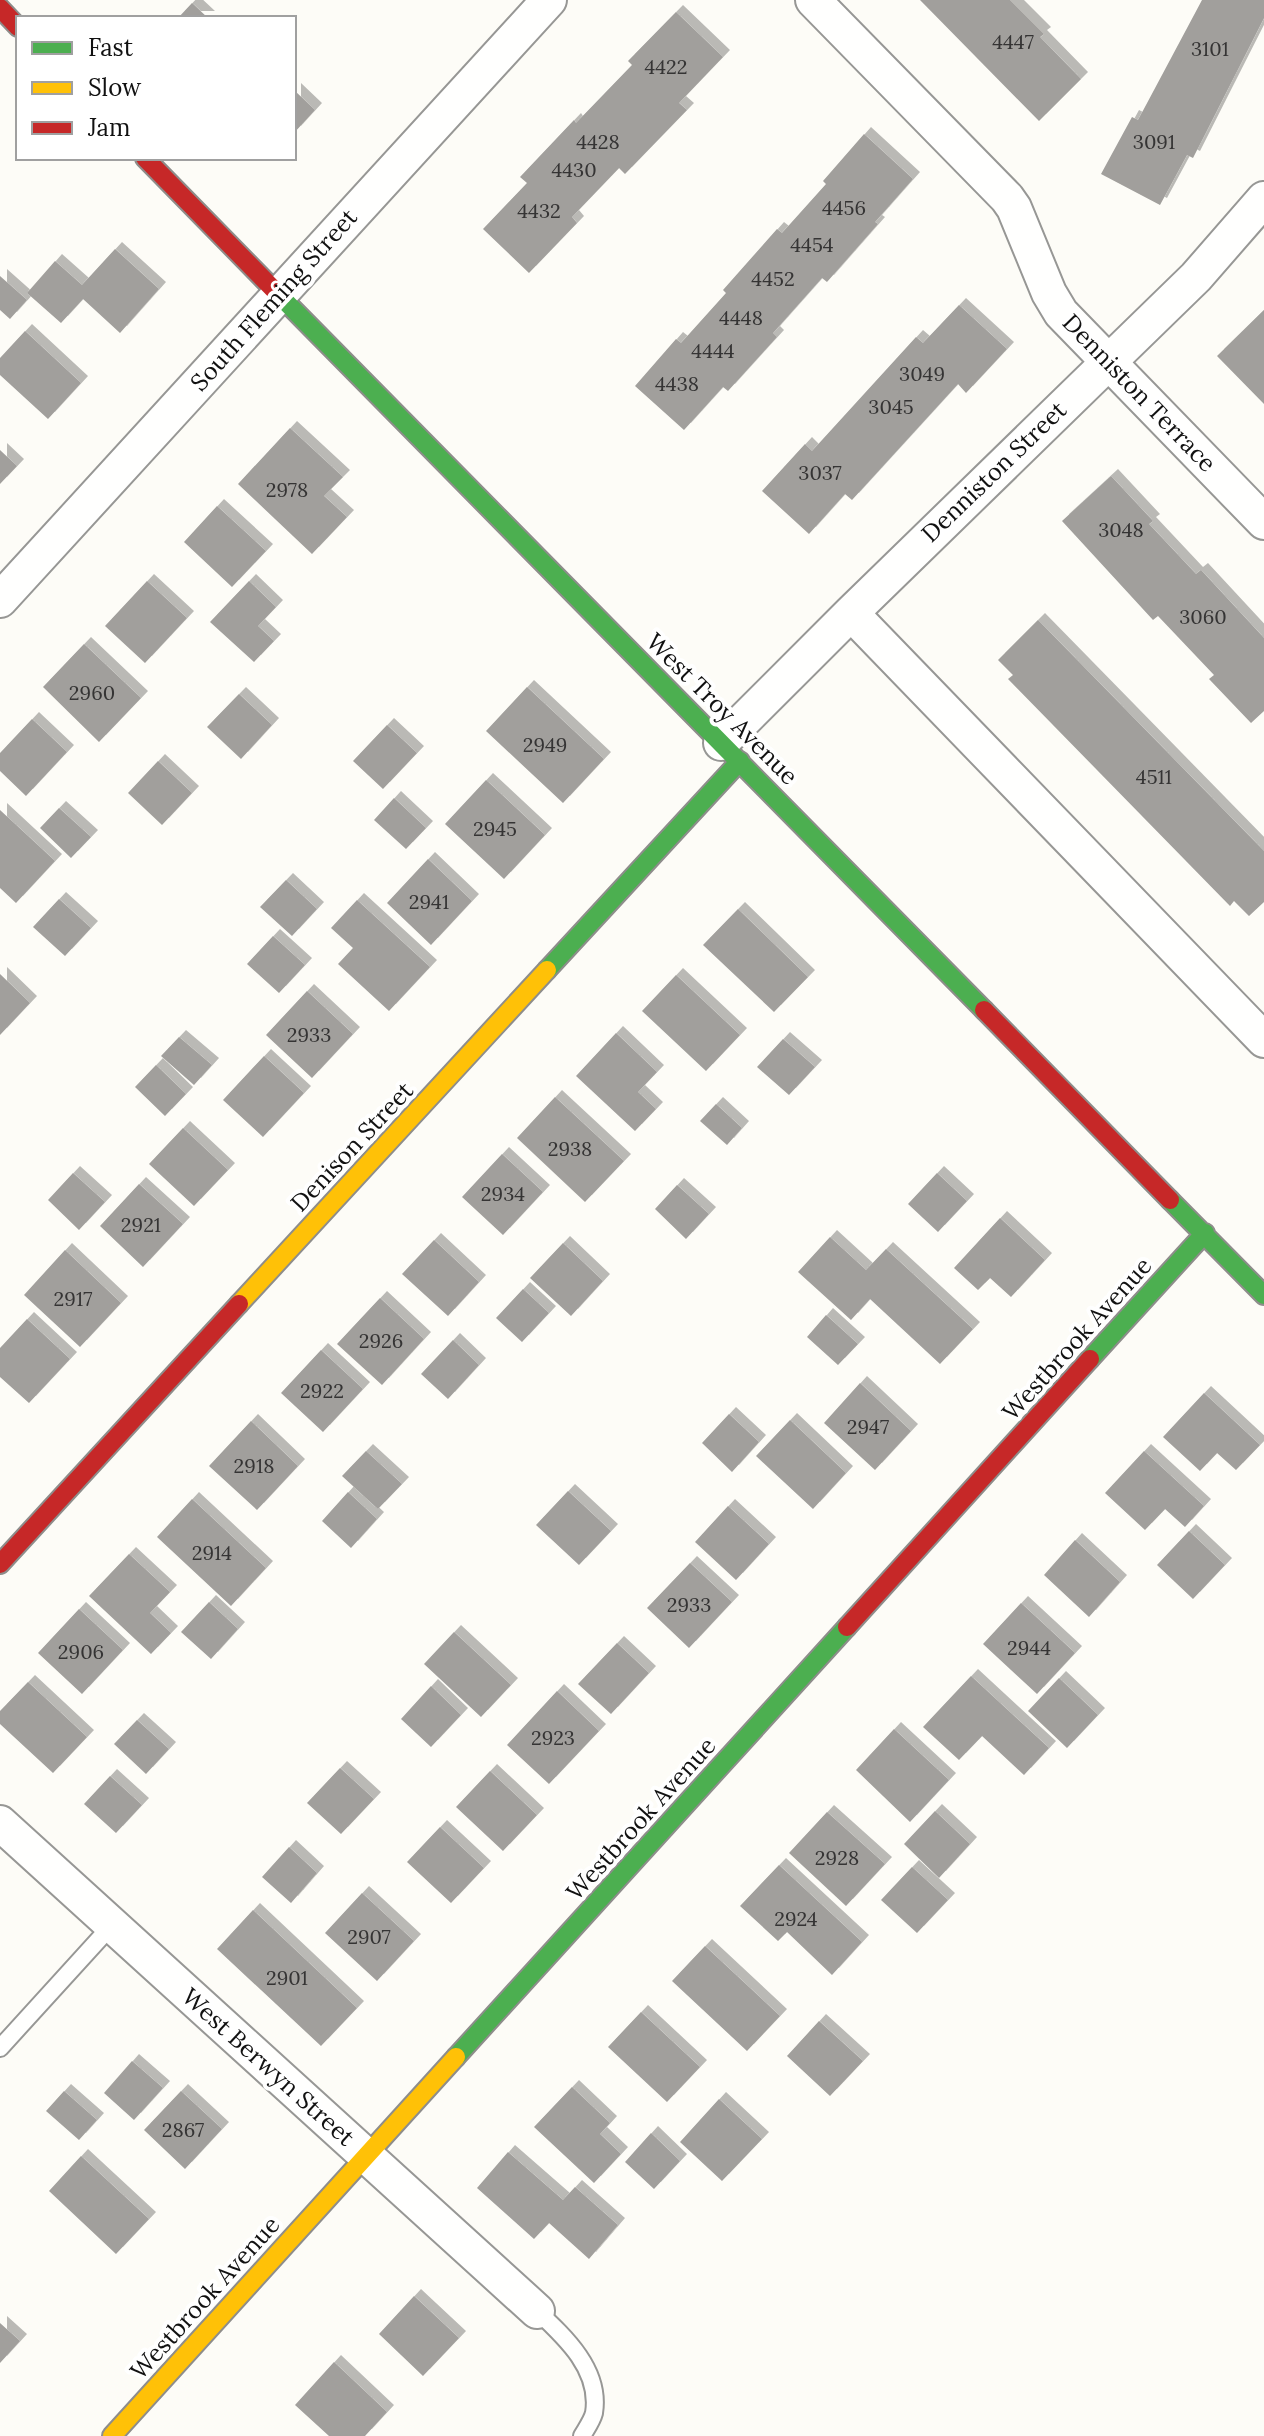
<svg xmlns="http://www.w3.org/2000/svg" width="1264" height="2436" font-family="Lora,serif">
  <defs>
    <filter id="shadow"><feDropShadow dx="7" dy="-7" stdDeviation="0" flood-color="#0004"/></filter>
  </defs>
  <rect width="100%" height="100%" fill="#fdfcf7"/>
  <path fill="#a19f9c" filter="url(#shadow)" d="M 920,0 L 1010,0 L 1044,34 L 1040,37 L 1081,79 L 1039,121 Z
    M 1202,0 L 1264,0 L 1264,18 L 1193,158 L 1187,155 L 1160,205 L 1101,174 L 1132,117 L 1138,120 Z
    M 192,3 L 208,18 L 178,18 Z
    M 676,12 L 723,57 L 679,103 L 687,110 L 625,174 L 619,168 L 572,217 L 577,223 L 529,273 L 483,229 L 527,183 L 520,177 L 574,120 L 576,123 L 632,65 L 628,61 Z
    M 294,90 L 315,110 L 294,133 Z
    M 864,134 L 913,179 L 875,222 L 878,224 L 827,282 L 822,278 L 773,333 L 777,337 L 728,391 L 723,387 L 684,430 L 635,386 L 676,339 L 681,343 L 726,293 L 723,290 L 777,229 L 782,233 L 826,184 L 823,181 Z
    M 115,249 L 159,289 L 120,333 L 83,299 L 61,323 L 27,293 L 55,261 L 82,285 Z
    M 0,276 L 27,300 L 10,319 L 0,310 Z
    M 959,305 L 1007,349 L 966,393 L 958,384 L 852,500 L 845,494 L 809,534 L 762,491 L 805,444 L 812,451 L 916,337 L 923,343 Z
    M 1264,310 L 1264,404 L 1217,356 Z
    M 25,331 L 81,383 L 48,419 L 0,375 L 0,358 Z
    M 290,428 L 343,477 L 324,496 L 347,517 L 312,554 L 238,484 Z
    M 0,450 L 17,466 L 0,484 Z
    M 1111,476 L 1153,521 L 1149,524 L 1196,574 L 1201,570 L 1264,638 L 1264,711 L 1251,723 L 1209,679 L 1214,675 L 1158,616 L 1153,620 L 1062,521 Z
    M 217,506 L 266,551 L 232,587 L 184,542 Z
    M 147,581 L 187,618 L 145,663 L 105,626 Z
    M 249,581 L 276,607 L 258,626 L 274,641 L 254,662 L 210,622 Z
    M 1038,620 L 1264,851 L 1264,902 L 1249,916 L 1234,901 L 1230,906 L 1008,679 L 1013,675 L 998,660 Z
    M 84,644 L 141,698 L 99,742 L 43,687 Z
    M 527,687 L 604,759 L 563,803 L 486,731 Z
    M 239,694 L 272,725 L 241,759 L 207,727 Z
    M 32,719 L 67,752 L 26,796 L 0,771 L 0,753 Z
    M 387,725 L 417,753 L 383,789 L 353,761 Z
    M 158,761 L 192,793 L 162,825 L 128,793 Z
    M 486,780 L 545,835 L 504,879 L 445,824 Z
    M 394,798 L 426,828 L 406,849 L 374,820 Z
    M 59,808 L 91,837 L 71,858 L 40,828 Z
    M 0,810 L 55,861 L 16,903 L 0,888 Z
    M 428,859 L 472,901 L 431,945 L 387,903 Z
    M 286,880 L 317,909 L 292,936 L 260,907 Z
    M 59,899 L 91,928 L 65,956 L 33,927 Z
    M 357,900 L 430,967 L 389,1011 L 338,964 L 353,948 L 331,928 Z
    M 738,909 L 808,977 L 774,1012 L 703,945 Z
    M 273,936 L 305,965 L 279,993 L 247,964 Z
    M 0,974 L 30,1003 L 0,1035 Z
    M 676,975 L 740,1035 L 706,1071 L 642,1011 Z
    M 307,991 L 353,1034 L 312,1078 L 266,1035 Z
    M 616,1033 L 657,1072 L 638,1092 L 656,1109 L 635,1131 L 576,1076 Z
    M 179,1037 L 212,1065 L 194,1085 L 161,1056 Z
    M 783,1039 L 815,1067 L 789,1095 L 757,1067 Z
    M 264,1056 L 304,1093 L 263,1137 L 223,1100 Z
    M 156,1065 L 186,1094 L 165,1116 L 135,1087 Z
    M 555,1097 L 624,1161 L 585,1202 L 517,1138 Z
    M 716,1104 L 742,1128 L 727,1145 L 700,1121 Z
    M 183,1128 L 228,1170 L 194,1206 L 149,1164 Z
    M 502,1154 L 543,1192 L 503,1235 L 462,1197 Z
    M 73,1173 L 105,1202 L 79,1230 L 48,1200 Z
    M 937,1173 L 967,1201 L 938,1232 L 908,1204 Z
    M 139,1184 L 183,1224 L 143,1267 L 100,1226 Z
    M 677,1185 L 709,1214 L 686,1239 L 655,1209 Z
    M 1000,1218 L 1045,1260 L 1011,1297 L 990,1278 L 978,1290 L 954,1268 Z
    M 830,1237 L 866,1270 L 886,1249 L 973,1329 L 940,1364 L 870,1299 L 851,1320 L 798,1272 Z
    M 434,1240 L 479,1282 L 448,1316 L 402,1274 Z
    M 563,1243 L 603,1281 L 571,1316 L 530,1278 Z
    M 65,1250 L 121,1303 L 80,1347 L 24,1295 Z
    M 523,1289 L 549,1313 L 522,1342 L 496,1318 Z
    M 380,1298 L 424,1339 L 382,1385 L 337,1344 Z
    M 826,1315 L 858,1344 L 838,1365 L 807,1337 Z
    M 27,1319 L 70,1359 L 29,1403 L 0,1377 L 0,1348 Z
    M 453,1340 L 479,1365 L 448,1399 L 421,1374 Z
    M 321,1350 L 363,1389 L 323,1432 L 281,1393 Z
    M 860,1383 L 911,1431 L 875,1470 L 824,1423 Z
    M 1204,1393 L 1260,1445 L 1236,1470 L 1217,1453 L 1200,1471 L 1163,1437 Z
    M 729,1414 L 759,1442 L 732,1472 L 702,1443 Z
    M 790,1420 L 846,1473 L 813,1509 L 756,1456 Z
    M 251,1421 L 298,1466 L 257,1510 L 209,1466 Z
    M 366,1451 L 402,1484 L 378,1509 L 342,1476 Z
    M 1144,1451 L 1204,1506 L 1185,1527 L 1165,1509 L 1145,1530 L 1105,1493 Z
    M 568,1491 L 611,1531 L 579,1565 L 536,1525 Z
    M 348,1492 L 377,1519 L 351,1548 L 322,1521 Z
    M 192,1499 L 266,1568 L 231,1606 L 157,1537 Z
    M 728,1506 L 769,1544 L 736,1580 L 695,1542 Z
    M 1189,1531 L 1225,1565 L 1193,1599 L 1157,1565 Z
    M 1075,1540 L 1120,1582 L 1089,1617 L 1044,1575 Z
    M 129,1554 L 170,1592 L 150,1613 L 171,1633 L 151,1654 L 89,1596 Z
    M 690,1563 L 732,1602 L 689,1648 L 647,1608 Z
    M 209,1602 L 238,1629 L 211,1659 L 181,1632 Z
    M 1021,1603 L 1075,1653 L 1037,1694 L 983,1644 Z
    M 79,1609 L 123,1650 L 82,1694 L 38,1653 Z
    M 454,1632 L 511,1685 L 481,1717 L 424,1664 Z
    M 617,1643 L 649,1673 L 611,1714 L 578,1684 Z
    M 971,1676 L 1049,1748 L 1024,1775 L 982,1736 L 959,1760 L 923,1727 Z
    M 1059,1678 L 1098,1715 L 1067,1748 L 1028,1711 Z
    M 28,1682 L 87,1737 L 53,1773 L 0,1724 L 0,1711 Z
    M 431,1686 L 461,1715 L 431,1747 L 401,1719 Z
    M 557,1691 L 599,1731 L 549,1784 L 507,1745 Z
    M 137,1720 L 169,1749 L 146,1774 L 114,1744 Z
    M 894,1729 L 949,1780 L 910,1822 L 856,1770 Z
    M 340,1768 L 374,1799 L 341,1834 L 307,1803 Z
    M 490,1771 L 537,1815 L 503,1851 L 456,1807 Z
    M 110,1776 L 142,1805 L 116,1833 L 84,1804 Z
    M 935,1811 L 970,1844 L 939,1878 L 904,1844 Z
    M 827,1812 L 885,1864 L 846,1906 L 789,1853 Z
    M 440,1827 L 484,1868 L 451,1903 L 407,1862 Z
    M 289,1847 L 317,1873 L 291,1903 L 262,1877 Z
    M 779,1865 L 862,1942 L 832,1975 L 787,1932 L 778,1941 L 740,1906 Z
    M 912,1867 L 948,1900 L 917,1933 L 881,1900 Z
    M 362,1893 L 414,1941 L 377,1981 L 325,1933 Z
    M 253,1910 L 357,2008 L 321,2046 L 217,1949 Z
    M 705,1946 L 780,2016 L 747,2051 L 672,1981 Z
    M 641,2012 L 700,2067 L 667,2102 L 608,2047 Z
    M 819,2021 L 863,2061 L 830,2096 L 787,2056 Z
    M 132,2061 L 163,2088 L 134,2120 L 104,2093 Z
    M 572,2087 L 610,2123 L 600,2134 L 621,2154 L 594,2183 L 534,2127 Z
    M 64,2091 L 97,2120 L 79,2140 L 46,2111 Z
    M 181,2091 L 222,2129 L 185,2169 L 144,2130 Z
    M 719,2099 L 762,2139 L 722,2181 L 680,2142 Z
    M 651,2133 L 680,2161 L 654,2189 L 625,2162 Z
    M 508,2152 L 563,2200 L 575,2187 L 618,2225 L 589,2259 L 549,2223 L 534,2239 L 477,2188 Z
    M 81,2156 L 149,2219 L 116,2254 L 49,2191 Z
    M 414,2296 L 459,2338 L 423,2376 L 379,2334 Z
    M 0,2323 L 20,2341 L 0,2363 Z
    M 334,2362 L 387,2412 L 365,2436 L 329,2436 L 295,2405 Z"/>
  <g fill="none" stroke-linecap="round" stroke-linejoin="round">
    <g stroke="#979795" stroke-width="20">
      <path id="lane" d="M 0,2048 L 112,1925
        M 537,2311 C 565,2337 601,2370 594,2413 C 592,2421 586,2429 582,2436"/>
    </g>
    <g stroke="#979795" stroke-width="38">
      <path id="street" d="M 813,0 L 1007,198 L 1014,208 L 1049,293 L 1061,313 L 1264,522
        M 0,600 L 549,0
        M 851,613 L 1264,1040
        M 721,743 L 851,613 L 1196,277 L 1264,199
        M 0,1823 L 537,2311"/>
    </g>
    <g stroke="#8e8d8b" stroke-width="22">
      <path id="fast" d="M 280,296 L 984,1010
        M 547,970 L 740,761
        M 1170,1200 L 1264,1295
        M 1090,1359 L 1205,1233
        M 456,2057 L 847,1627"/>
    </g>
    <g stroke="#8e8d8b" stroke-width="22">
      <path id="slow" d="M 239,1304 L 547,970
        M 112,2436 L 456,2057"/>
    </g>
    <g stroke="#8e8d8b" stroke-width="22">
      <path id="jam" d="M 0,8 L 18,27
        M 145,158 L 280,296
        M 984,1010 L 1170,1200
        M 0,1564 L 239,1304
        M 847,1627 L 1090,1359"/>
    </g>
    <use href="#lane" stroke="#fffffe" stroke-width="16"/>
    <use href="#street" stroke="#fffffe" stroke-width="34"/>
    <use href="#fast" stroke="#4caf50" stroke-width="18"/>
    <use href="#slow" stroke="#ffc107" stroke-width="18"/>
    <use href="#jam" stroke="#c62828" stroke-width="18"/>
  </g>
  <g text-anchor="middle" stroke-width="8" stroke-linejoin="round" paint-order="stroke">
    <g font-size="20" fill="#353434">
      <text x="1013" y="49">4447</text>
      <text x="1210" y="56">3101</text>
      <text x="666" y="74">4422</text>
      <text x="598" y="149">4428</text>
      <text x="1154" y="149">3091</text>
      <text x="574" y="177">4430</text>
      <text x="844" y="215">4456</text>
      <text x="539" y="218">4432</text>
      <text x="812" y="252">4454</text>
      <text x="773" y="286">4452</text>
      <text x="741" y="325">4448</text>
      <text x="713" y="358">4444</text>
      <text x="922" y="381">3049</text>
      <text x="677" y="391">4438</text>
      <text x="891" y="414">3045</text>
      <text x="820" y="480">3037</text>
      <text x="287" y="497">2978</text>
      <text x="1121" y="537">3048</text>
      <text x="1203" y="624">3060</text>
      <text x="92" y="700">2960</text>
      <text x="545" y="752">2949</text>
      <text x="1154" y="784">4511</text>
      <text x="495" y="836">2945</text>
      <text x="429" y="909">2941</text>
      <text x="309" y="1042">2933</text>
      <text x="570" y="1156">2938</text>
      <text x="503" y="1201">2934</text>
      <text x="141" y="1232">2921</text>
      <text x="73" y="1306">2917</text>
      <text x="381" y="1348">2926</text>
      <text x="322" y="1398">2922</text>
      <text x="868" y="1434">2947</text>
      <text x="254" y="1473">2918</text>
      <text x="212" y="1560">2914</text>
      <text x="689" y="1612">2933</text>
      <text x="1029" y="1655">2944</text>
      <text x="81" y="1659">2906</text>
      <text x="553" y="1745">2923</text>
      <text x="837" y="1865">2928</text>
      <text x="796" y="1926">2924</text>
      <text x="369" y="1944">2907</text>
      <text x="287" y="1985">2901</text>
      <text x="183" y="2137">2867</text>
    </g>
    <g font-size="24" fill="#111" stroke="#fff">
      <text transform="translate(274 300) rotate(-48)" y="8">South Fleming Street</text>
      <text transform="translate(1139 393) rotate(46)" y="8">Denniston Terrace</text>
      <text transform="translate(994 472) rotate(-44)" y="8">Denniston Street</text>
      <text transform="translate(722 709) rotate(45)" y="8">West Troy Avenue</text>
      <text transform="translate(352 1147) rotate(-47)" y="8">Denison Street</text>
      <text transform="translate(1077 1339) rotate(-48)" y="8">Westbrook Avenue</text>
      <text transform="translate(641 1819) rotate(-48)" y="8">Westbrook Avenue</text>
      <text transform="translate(268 2067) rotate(42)" y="8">West Berwyn Street</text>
      <text transform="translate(205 2298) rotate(-48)" y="8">Westbrook Avenue</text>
    </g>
  </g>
  <rect x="16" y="16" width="280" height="144" fill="#ffffff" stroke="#a0a0a0" stroke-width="2"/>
  <rect x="32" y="42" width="40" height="12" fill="#4caf50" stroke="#a0a0a0" stroke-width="2"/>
  <text x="88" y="56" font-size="24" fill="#111111">Fast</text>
  <rect x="32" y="82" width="40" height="12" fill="#ffc107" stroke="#a0a0a0" stroke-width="2"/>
  <text x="88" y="96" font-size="24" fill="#111111">Slow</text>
  <rect x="32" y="122" width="40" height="12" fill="#c62828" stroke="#a0a0a0" stroke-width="2"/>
  <text x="88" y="136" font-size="24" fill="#111111">Jam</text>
</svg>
